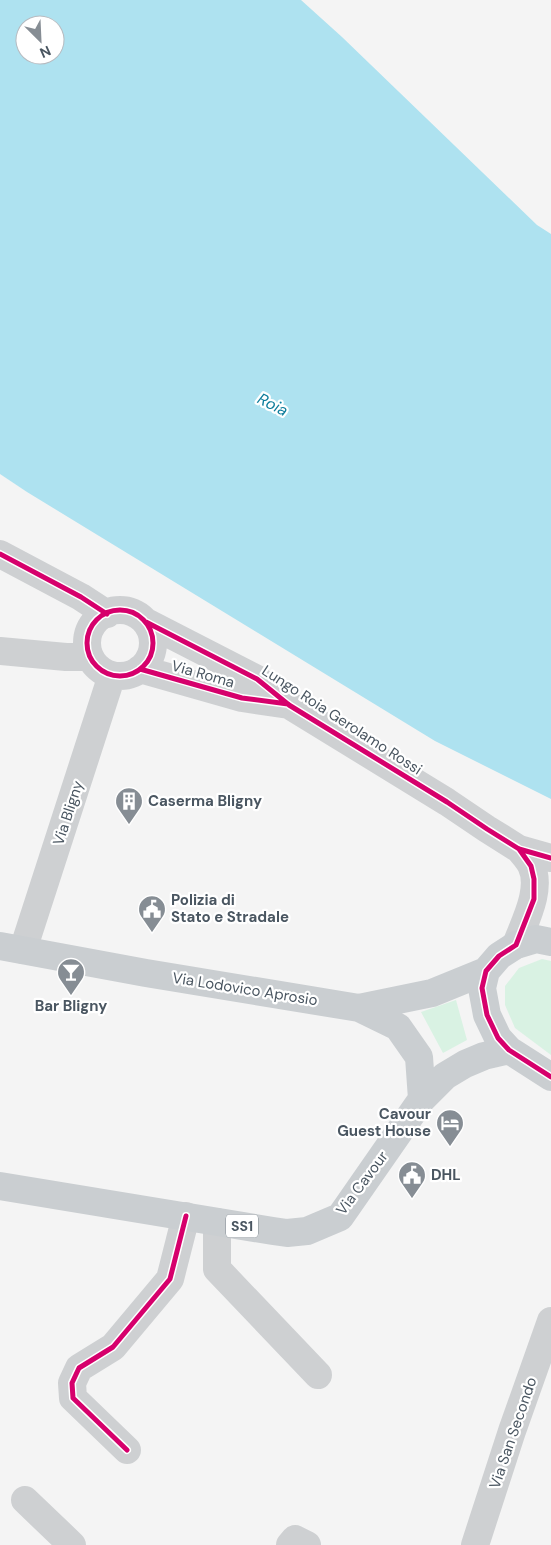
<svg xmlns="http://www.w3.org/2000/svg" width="551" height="1545" font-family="'DM Sans',sans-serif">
  <rect width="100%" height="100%" fill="#f4f4f4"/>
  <path fill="#d9f2e3" d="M 542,959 L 551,961 L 551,1055 L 515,1028 L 505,1005 L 505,986 L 519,968 Z
    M 456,1000 L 467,1040 L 443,1053 L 421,1012 Z"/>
  <path fill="#aee2f0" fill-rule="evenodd" d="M 0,0 L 301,0 L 342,37 L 537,225 L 551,234 L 551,799 L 435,741 L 27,492 L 0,474 ZM 25,25 L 55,25 L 55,55 L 25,55 Z"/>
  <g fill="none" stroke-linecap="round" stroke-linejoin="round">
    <path stroke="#ced0d2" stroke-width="28" d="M 0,554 L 81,597 L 107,614
      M87 643a33 33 0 1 1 66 0a33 33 0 1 1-66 0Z
      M 146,622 L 257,679 L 289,705 L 447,802 L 487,829 L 519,849 L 551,858
      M 0,651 L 66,657 L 90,657
      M 140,669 L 242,698 L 289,705
      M 516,945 C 524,923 543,889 531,865 C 528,859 523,854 519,849
      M 23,950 L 112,675
      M 217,1222 L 217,1269 L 318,1375
      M 127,1450 L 73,1398 L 72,1383 L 79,1368 L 113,1347 L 170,1279 L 186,1216
      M 25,1500 L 72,1545
      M 290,1545 L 295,1539 L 307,1545
      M 475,1545 L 512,1431 L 551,1321"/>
    <path stroke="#caced1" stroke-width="28" d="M 551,942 L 536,939 L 516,945 L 499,956 L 486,971 L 482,988 L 487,1015 L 498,1038 L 509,1050 L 551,1077
      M 0,946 L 146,973 L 359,1008 L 432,993 L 486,971
      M 359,1008 L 398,1027 L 419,1057 L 422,1099
      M 0,1186 L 273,1231 L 287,1233 L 307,1231 L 340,1217 L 422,1099 L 445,1076 L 465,1064 L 484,1056 L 509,1050"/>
    <g stroke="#fff" stroke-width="8">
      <path id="cycleway" d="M 0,554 L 81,597 L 107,614
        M87 643a33 33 0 1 1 66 0a33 33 0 1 1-66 0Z
        M 146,622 L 257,679 L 289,705 L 447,802 L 487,829 L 519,849 L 551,858
        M 140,669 L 242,698 L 288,704
        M 519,849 L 531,866 L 534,879 L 534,899 L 516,945 L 499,956 L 486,971 L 482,988 L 487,1015 L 498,1038 L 509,1050 L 551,1077
        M 127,1450 L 73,1398 L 72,1383 L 79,1368 L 113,1347 L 170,1279 L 186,1216"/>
    </g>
    <use href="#cycleway" stroke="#d6006c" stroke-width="5"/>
  </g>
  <defs>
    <g id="building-pin" transform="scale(1.4375)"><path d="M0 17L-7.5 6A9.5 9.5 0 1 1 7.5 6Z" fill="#868d94" stroke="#fff"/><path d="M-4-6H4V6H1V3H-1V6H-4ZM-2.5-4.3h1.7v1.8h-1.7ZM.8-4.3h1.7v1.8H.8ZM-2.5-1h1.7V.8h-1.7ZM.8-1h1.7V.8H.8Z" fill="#fff"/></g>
    <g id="civic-pin" transform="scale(1.4375)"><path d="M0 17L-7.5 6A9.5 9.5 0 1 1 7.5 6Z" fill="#868d94" stroke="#fff"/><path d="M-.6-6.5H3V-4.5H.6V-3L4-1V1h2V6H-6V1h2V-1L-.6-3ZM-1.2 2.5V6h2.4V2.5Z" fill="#fff"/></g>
    <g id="bar-pin" transform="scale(1.4375)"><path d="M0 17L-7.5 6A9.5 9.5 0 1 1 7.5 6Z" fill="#868d94" stroke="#fff"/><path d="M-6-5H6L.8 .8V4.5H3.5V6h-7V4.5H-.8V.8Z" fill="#fff"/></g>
    <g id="hotel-pin" transform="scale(1.4375)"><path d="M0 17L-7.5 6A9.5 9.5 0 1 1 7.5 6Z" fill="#868d94" stroke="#fff"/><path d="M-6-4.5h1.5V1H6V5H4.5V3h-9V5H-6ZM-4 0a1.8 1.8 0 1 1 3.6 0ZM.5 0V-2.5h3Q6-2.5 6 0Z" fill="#fff"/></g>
  </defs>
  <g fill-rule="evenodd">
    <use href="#building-pin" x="129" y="801"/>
    <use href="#civic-pin" x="152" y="909"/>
    <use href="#bar-pin" x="71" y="972"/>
    <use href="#hotel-pin" x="450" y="1123"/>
    <use href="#civic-pin" x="412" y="1175"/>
  </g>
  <g text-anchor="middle" stroke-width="4.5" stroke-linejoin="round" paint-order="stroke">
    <rect fill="#fff" stroke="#808990" stroke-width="1" x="226" y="1214.5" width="32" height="23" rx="4"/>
    <g font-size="14" font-weight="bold" fill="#4a5661">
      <text x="242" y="1231">SS1</text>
    </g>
    <g font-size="15" fill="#4a5661" stroke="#fff">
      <text transform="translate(203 674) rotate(16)" y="5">Via Roma</text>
      <text transform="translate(342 720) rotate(33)" y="5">Lungo Roia Gerolamo Rossi</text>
      <text transform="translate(68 813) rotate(-72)" y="5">Via Bligny</text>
      <text transform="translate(245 989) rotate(9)" y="5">Via Lodovico Aprosio</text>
      <text transform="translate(362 1183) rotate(-53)" y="5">Via Cavour</text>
      <text transform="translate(513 1433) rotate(-71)" y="5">Via San Secondo</text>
    </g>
    <g font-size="15" font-weight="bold" fill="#4a5661" stroke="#fff" text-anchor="start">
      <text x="148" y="806">Caserma Bligny</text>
      <text x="171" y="905">Polizia di<tspan x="171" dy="17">Stato e Stradale</tspan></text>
      <text x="71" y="1011" text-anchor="middle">Bar Bligny</text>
      <text x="431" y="1119" text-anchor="end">Cavour<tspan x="431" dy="17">Guest House</tspan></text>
      <text x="431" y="1180">DHL</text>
    </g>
    <g font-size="16" font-style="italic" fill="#0c7c9b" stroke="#fff">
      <text transform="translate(273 404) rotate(27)" y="6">Roia</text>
    </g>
  </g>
  <g transform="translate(40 40) rotate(156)"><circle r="24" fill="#ffffff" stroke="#b7bbc0"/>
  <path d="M0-4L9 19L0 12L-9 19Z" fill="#868d94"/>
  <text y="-8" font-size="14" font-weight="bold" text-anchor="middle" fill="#4a5661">N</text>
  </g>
</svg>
